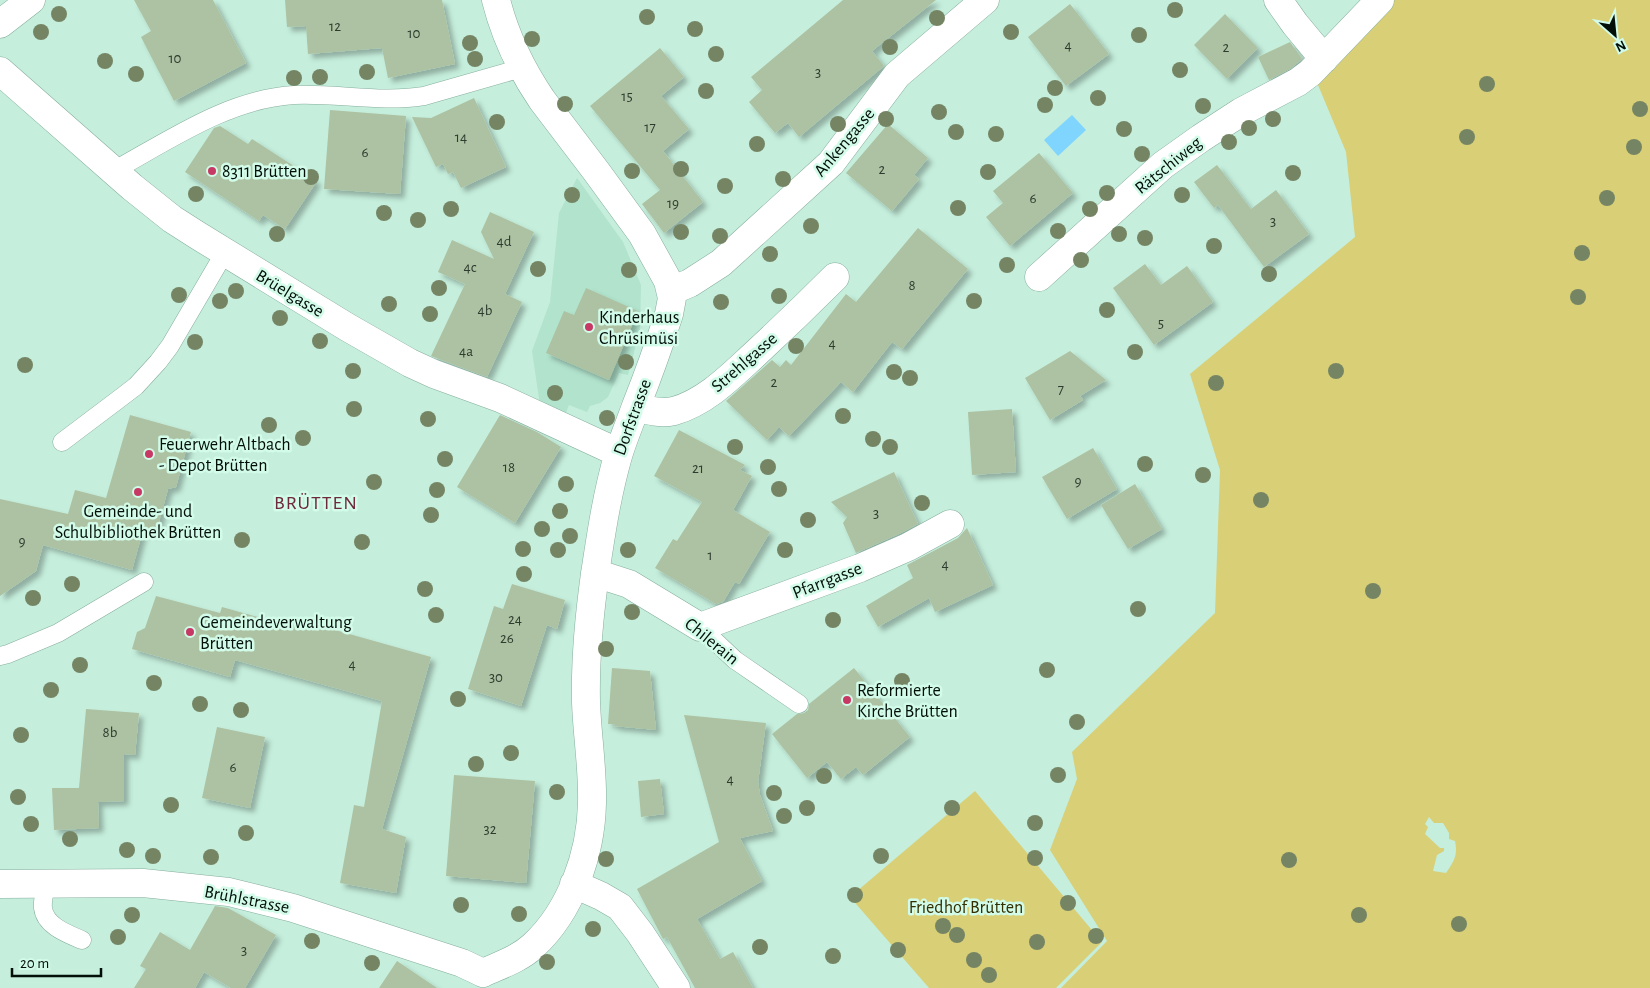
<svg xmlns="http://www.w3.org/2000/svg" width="1650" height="988" font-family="'Alegreya Sans',sans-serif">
  <defs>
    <filter id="shadow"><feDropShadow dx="4.5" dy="4.5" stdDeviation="2.5" flood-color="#0004"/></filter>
  </defs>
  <rect width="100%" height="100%" fill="#c5eedc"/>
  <path fill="#b1e3cd" d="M 577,178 L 623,242 L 641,285 L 640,330 L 628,375 L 619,373 L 608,397 L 600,403 L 590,406 L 587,412 L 569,405 L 565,415 L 540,405 L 532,351 L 550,302 L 559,213 Z"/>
  <path fill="#d9cf77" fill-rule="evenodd" d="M 1380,0 L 1650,0 L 1650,988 L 1061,988 L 1107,941 L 1050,850 L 1077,779 L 1072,752 L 1215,613 L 1220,470 L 1190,374 L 1355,237 L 1346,152 L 1318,85 L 1310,73 ZM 1429,817 L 1434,823 L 1443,823 L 1449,833 L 1449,839 L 1455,841 C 1458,856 1454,861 1446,873 L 1433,871 L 1437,855 L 1444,851 L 1444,848 L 1440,848 L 1425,834 L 1428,827 L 1425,824 Z
    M 975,791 L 1102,942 L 1056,988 L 929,988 L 850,897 Z"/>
  <path fill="#80d5fe" d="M 1072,115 L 1086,130 L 1058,156 L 1044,140 Z"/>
  <path fill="#adc2a2" filter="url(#shadow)" d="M 134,0 L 213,0 L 246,63 L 174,101 L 141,37 L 151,31 Z
    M 285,0 L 442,0 L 455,64 L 388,78 L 382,48 L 308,54 L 306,26 L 287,27 Z
    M 843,0 L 936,0 L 872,51 L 884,66 L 799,137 L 788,123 L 775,133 L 749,102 L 762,90 L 751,77 Z
    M 1070,4 L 1109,54 L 1066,86 L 1028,37 Z
    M 1225,14 L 1258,48 L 1227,79 L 1194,45 Z
    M 1290,42 L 1298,53 L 1302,59 L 1290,69 L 1269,80 L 1258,57 Z
    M 660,48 L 684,77 L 661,96 L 689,129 L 663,151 L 703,202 L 664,233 L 642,204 L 660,190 L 590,106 Z
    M 474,98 L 506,167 L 461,188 L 453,172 L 448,174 L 443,164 L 436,167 L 412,117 L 431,118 Z
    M 330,110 L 406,116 L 400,194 L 324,189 Z
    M 888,124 L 928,158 L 914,175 L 919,179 L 892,211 L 846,173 Z
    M 220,126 L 248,144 L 252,139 L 317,181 L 285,229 L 263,215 L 259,221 L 185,172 L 214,128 Z
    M 1039,153 L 1073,193 L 1010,246 L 986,217 L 1003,203 L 993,191 Z
    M 1217,165 L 1251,209 L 1276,190 L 1309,234 L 1264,267 L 1218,205 L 1214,208 L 1194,182 Z
    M 490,212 L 534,232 L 505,294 L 522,302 L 487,377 L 431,356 L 465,284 L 438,272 L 452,240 L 494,259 L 481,232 Z
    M 918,228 L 968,269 L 902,349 L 892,342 L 853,392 L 841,382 L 789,436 L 779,427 L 767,440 L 726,401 L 772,360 L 780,367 L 786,360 L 791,365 L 846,294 L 856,302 Z
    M 1145,264 L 1161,285 L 1187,266 L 1213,302 L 1154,345 L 1113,288 Z
    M 586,288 L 638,311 L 609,380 L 546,353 L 564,311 L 574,315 Z
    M 1070,351 L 1106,380 L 1080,396 L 1083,400 L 1050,420 L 1025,378 Z
    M 1012,409 L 1016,472 L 972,475 L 968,412 Z
    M 130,415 L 191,432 L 176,487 L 168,489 L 156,533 L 143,530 L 132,570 L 43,545 L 36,571 L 0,596 L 0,499 L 68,514 L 75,490 L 106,498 Z
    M 500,415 L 537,432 L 561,447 L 515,523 L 457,487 Z
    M 679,430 L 745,465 L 740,470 L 752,476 L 733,510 L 770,532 L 739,584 L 735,582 L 723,602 L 716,604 L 655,568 L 673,539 L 677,541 L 702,502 L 654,476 Z
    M 1093,448 L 1117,489 L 1067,519 L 1042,477 Z
    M 894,472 L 918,524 L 901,533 L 856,553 L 843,523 L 847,517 L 831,502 Z
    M 1135,484 L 1162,529 L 1128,549 L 1101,505 Z
    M 967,528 L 993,585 L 935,612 L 929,598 L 878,627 L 866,606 L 913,578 L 907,565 L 958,538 Z
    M 512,584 L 565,600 L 557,629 L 547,625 L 521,706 L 468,689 L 494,606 L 503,609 Z
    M 156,596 L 220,613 L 222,607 L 286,625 L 289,617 L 431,657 L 382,829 L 406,837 L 396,893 L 340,883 L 354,805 L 364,807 L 382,701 L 235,660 L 230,677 L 132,649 L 137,632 L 145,628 Z
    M 612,668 L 650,671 L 656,730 L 614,726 L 615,724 L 608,724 Z
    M 854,668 L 910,737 L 863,775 L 856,767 L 841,779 L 827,762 L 807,778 L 772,734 L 797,714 L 804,713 L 808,710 L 809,704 Z
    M 86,709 L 139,713 L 135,755 L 124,754 L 124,801 L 98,802 L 99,828 L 54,830 L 52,788 L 79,788 Z
    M 684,715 L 766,723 L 758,782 L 760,795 L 773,831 L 740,838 L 762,881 L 697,919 L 720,959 L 733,952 L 753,988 L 695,988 L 667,937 L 663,939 L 637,889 L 719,842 Z
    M 217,727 L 265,737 L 250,808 L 202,798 Z
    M 454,775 L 535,781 L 526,883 L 446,876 Z
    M 660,779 L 664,814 L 641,817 L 638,781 Z
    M 215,906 L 228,908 L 276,935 L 245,988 L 231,988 L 204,972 L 195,988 L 134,988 L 146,969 L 140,966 L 160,932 L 190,950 Z
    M 397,961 L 437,988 L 379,988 Z"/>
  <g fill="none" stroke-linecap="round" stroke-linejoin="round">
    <g stroke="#86ae9d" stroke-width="19">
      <path id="service" d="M 113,171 C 170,140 228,99 294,95 C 338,93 380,103 424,96 L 522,68
        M 62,442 L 123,396 L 136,386 L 158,362 L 170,346 L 225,252
        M 700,627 L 735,660 L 799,704
        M 0,656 L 8,654 L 58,633 L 144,582
        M 46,884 C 45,891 42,901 43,908 C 45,926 68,934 82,940"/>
    </g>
    <g stroke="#86ae9d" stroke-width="29">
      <path id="minor" d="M 1278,0 L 1295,24 L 1324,59
        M 0,71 L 132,187 L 172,219 L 197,235 L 347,327 L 410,363 L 434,374 L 500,398 L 619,453
        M 1039,277 L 1163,165 L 1201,138 L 1241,112 L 1298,82 L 1310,73 L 1380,0
        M 671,291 L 690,283 L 721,263 L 831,163 L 897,75 L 985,0
        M 636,407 C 649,411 661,414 674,411 C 706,402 731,376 755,354 C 782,329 809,303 835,277
        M 595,573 L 629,584 L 700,627 L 860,568 L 908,547 L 950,524
        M 0,884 L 143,883 L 229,892 L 293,908 L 462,963 L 483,973
        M 574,884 L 601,896 L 620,907 L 640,933 L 676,988
        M 483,973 C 500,965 519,959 533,946 C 571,911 591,854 592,803 C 593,769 587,735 586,702 C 585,658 589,617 595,574 C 601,534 607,494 618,456 C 623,439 630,423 636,406 C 648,376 659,345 669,314 L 672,298 L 668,281 L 642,234 L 596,171 L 542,100 C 521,69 505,36 496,0"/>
    </g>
    <g stroke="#86ae9d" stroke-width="29">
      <path id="tertiary" d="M 0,24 L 31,0"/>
    </g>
    <use href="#service" stroke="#fff" stroke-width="18"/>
    <use href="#minor" stroke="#fff" stroke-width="28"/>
    <use href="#tertiary" stroke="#fff" stroke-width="28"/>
  </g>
  <g fill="#758564">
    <circle cx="1175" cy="10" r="8"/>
    <circle cx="59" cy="14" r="8"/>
    <circle cx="647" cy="17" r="8"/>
    <circle cx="937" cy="18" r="8"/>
    <circle cx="695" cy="29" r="8"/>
    <circle cx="41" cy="32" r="8"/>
    <circle cx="1011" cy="32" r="8"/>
    <circle cx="1139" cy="35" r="8"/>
    <circle cx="532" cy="39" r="8"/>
    <circle cx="470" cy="43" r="8"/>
    <circle cx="890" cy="47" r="8"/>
    <circle cx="716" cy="54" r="8"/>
    <circle cx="475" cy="59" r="8"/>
    <circle cx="105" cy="61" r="8"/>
    <circle cx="1180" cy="70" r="8"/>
    <circle cx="367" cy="72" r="8"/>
    <circle cx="136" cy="74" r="8"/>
    <circle cx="320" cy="77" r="8"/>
    <circle cx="294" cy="78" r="8"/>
    <circle cx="1487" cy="84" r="8"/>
    <circle cx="1055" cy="88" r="8"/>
    <circle cx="706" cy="91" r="8"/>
    <circle cx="1098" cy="98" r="8"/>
    <circle cx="565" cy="104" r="8"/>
    <circle cx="1045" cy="105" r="8"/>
    <circle cx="1203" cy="106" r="8"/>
    <circle cx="1640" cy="109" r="8"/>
    <circle cx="939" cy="112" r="8"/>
    <circle cx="886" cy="119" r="8"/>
    <circle cx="1273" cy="119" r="8"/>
    <circle cx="497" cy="122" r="8"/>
    <circle cx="838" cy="124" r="8"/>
    <circle cx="1249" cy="128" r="8"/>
    <circle cx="1124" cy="129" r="8"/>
    <circle cx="956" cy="132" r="8"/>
    <circle cx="996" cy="134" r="8"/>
    <circle cx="1467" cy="137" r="8"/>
    <circle cx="1229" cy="142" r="8"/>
    <circle cx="757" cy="144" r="8"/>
    <circle cx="1634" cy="147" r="8"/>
    <circle cx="1142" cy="154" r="8"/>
    <circle cx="681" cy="169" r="8"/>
    <circle cx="632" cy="171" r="8"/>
    <circle cx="988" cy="172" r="8"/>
    <circle cx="1293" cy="173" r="8"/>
    <circle cx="311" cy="177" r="8"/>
    <circle cx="783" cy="179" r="8"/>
    <circle cx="725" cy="186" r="8"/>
    <circle cx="1107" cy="193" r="8"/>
    <circle cx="196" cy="194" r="8"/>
    <circle cx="572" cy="195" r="8"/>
    <circle cx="1182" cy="195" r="8"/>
    <circle cx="1607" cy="198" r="8"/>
    <circle cx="958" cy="208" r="8"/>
    <circle cx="451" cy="209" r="8"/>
    <circle cx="1090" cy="209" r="8"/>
    <circle cx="384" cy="213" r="8"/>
    <circle cx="418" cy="220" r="8"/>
    <circle cx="811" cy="226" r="8"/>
    <circle cx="1058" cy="231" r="8"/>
    <circle cx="681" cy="232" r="8"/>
    <circle cx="277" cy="234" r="8"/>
    <circle cx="1119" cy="234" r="8"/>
    <circle cx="720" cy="236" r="8"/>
    <circle cx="1145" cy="238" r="8"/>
    <circle cx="1214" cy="246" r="8"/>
    <circle cx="1582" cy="253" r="8"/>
    <circle cx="770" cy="254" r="8"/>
    <circle cx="1081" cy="260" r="8"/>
    <circle cx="1007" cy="265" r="8"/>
    <circle cx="538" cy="269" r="8"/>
    <circle cx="629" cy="270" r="8"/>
    <circle cx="1269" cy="274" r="8"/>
    <circle cx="439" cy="288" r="8"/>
    <circle cx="236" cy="291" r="8"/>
    <circle cx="179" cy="295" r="8"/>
    <circle cx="779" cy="296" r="8"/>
    <circle cx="1578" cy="297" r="8"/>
    <circle cx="220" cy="301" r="8"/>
    <circle cx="974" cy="301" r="8"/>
    <circle cx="721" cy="302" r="8"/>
    <circle cx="389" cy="304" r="8"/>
    <circle cx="1107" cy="310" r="8"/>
    <circle cx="430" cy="314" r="8"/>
    <circle cx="280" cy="318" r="8"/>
    <circle cx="320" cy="341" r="8"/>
    <circle cx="195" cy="342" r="8"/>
    <circle cx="796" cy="346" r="8"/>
    <circle cx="1135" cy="352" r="8"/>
    <circle cx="626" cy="362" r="8"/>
    <circle cx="25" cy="365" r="8"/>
    <circle cx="353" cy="371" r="8"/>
    <circle cx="1336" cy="371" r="8"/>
    <circle cx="894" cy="372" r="8"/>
    <circle cx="910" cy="378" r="8"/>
    <circle cx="1216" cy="383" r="8"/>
    <circle cx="555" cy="393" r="8"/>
    <circle cx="354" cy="409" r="8"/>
    <circle cx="843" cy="416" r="8"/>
    <circle cx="607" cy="418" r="8"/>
    <circle cx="428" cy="419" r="8"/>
    <circle cx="269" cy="425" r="8"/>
    <circle cx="303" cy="438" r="8"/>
    <circle cx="873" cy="439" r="8"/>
    <circle cx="735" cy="447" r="8"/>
    <circle cx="890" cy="447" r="8"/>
    <circle cx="445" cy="459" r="8"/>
    <circle cx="1145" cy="464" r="8"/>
    <circle cx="768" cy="467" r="8"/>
    <circle cx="1203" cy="475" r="8"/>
    <circle cx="374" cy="482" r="8"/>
    <circle cx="566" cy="484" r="8"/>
    <circle cx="779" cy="489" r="8"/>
    <circle cx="437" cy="490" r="8"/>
    <circle cx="1261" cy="500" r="8"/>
    <circle cx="922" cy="503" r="8"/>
    <circle cx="560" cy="511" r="8"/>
    <circle cx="431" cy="515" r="8"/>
    <circle cx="808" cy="520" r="8"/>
    <circle cx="542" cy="529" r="8"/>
    <circle cx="570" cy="536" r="8"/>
    <circle cx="242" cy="540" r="8"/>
    <circle cx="362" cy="542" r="8"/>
    <circle cx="523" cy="549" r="8"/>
    <circle cx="558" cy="550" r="8"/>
    <circle cx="628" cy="550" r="8"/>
    <circle cx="785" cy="550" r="8"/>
    <circle cx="524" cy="574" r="8"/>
    <circle cx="72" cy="584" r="8"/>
    <circle cx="425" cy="589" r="8"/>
    <circle cx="1373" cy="591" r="8"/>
    <circle cx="33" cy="598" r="8"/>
    <circle cx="1138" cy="609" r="8"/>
    <circle cx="632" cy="612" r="8"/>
    <circle cx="436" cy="615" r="8"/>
    <circle cx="833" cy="620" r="8"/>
    <circle cx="606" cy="649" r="8"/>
    <circle cx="80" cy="665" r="8"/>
    <circle cx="1047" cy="670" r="8"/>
    <circle cx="902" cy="681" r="8"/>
    <circle cx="154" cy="683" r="8"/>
    <circle cx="51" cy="690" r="8"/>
    <circle cx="458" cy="699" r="8"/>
    <circle cx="200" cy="704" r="8"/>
    <circle cx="241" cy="710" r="8"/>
    <circle cx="1077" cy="722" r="8"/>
    <circle cx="21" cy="735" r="8"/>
    <circle cx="511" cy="753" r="8"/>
    <circle cx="476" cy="764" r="8"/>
    <circle cx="1058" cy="775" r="8"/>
    <circle cx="824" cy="776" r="8"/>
    <circle cx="557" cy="792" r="8"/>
    <circle cx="774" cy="793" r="8"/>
    <circle cx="18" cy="797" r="8"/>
    <circle cx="171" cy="805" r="8"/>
    <circle cx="807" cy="808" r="8"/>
    <circle cx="952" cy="808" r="8"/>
    <circle cx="784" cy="816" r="8"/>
    <circle cx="1035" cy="823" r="8"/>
    <circle cx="31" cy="824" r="8"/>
    <circle cx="246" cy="833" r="8"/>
    <circle cx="70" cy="839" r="8"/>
    <circle cx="127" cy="850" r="8"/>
    <circle cx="153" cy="856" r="8"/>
    <circle cx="881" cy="856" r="8"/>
    <circle cx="211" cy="857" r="8"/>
    <circle cx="1035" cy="858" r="8"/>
    <circle cx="606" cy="859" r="8"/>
    <circle cx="1289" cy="860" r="8"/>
    <circle cx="855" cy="895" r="8"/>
    <circle cx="1068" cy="903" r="8"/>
    <circle cx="461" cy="905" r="8"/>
    <circle cx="519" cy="914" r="8"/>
    <circle cx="132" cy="915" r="8"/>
    <circle cx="1359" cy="915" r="8"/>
    <circle cx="1459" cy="924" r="8"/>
    <circle cx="943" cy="926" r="8"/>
    <circle cx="593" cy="929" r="8"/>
    <circle cx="957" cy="935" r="8"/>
    <circle cx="1096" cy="936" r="8"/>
    <circle cx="118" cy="937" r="8"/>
    <circle cx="312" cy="941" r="8"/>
    <circle cx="1037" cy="942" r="8"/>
    <circle cx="760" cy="947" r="8"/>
    <circle cx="898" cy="950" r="8"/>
    <circle cx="833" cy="956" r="8"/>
    <circle cx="974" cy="960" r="8"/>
    <circle cx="547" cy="962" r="8"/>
    <circle cx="372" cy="963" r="8"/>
    <circle cx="989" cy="975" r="8"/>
  </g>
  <g fill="#c73964" stroke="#d2fbe9" stroke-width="2">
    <circle cx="212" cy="171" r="5"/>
    <circle cx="589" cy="327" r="5"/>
    <circle cx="149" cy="454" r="5"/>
    <circle cx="138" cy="492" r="5"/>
    <circle cx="190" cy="632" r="5"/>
    <circle cx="847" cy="700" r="5"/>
  </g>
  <g text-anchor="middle" stroke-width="5" stroke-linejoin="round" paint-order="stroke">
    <g font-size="15" fill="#2d3c2f">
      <text x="335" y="31">12</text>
      <text x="414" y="38">10</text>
      <text x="1068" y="50">4</text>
      <text x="1226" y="52">2</text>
      <text x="175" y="63">10</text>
      <text x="818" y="77">3</text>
      <text x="627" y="101">15</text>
      <text x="650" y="132">17</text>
      <text x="461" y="142">14</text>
      <text x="365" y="157">6</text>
      <text x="882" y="174">2</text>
      <text x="1033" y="203">6</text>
      <text x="673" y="208">19</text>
      <text x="1273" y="226">3</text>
      <text x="504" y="246">4d</text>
      <text x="470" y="272">4c</text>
      <text x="912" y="290">8</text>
      <text x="485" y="315">4b</text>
      <text x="1161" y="328">5</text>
      <text x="832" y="348">4</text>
      <text x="466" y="356">4a</text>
      <text x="774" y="387">2</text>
      <text x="1061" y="394">7</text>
      <text x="509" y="472">18</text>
      <text x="698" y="473">21</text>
      <text x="1078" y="486">9</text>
      <text x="876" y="518">3</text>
      <text x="22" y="546">9</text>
      <text x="710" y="560">1</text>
      <text x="945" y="569">4</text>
      <text x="515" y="624">24</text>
      <text x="507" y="643">26</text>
      <text x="352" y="669">4</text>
      <text x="496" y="682">30</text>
      <text x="110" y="737">8b</text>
      <text x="233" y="772">6</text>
      <text x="730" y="784">4</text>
      <text x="490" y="834">32</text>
      <text x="244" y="955">3</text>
    </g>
    <g font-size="18" fill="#020f09" stroke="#d2fbe9">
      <text transform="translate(844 142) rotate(-50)" y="6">Ankengasse</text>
      <text transform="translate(1168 165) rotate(-39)" y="6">Rätschiweg</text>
      <text transform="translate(290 293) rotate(31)" y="6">Brüelgasse</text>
      <text transform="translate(744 362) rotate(-41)" y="6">Strehlgasse</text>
      <text transform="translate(632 417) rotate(-70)" y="6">Dorfstrasse</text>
      <text transform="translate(827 580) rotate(-21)" y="6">Pfarrgasse</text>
      <text transform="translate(712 641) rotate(39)" y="6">Chilerain</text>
      <text transform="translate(247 899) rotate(11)" y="6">Brühlstrasse</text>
    </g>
    <g font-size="18" fill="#020f09" stroke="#d2fbe9" text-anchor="start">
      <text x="222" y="177">8311 Brütten</text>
      <text x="599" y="323">Kinderhaus<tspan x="599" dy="21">Chrüsimüsi</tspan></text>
      <text x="159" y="450">Feuerwehr Altbach<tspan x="159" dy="21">- Depot Brütten</tspan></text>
      <text x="138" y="517" text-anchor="middle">Gemeinde- und<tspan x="138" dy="21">Schulbibliothek Brütten</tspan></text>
      <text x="200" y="628">Gemeindeverwaltung<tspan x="200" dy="21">Brütten</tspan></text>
      <text x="857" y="696">Reformierte<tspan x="857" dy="21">Kirche Brütten</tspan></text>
    </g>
    <g font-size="18" fill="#342f01" stroke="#d2fbe9">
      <text x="966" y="913">Friedhof Brütten</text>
    </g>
    <g font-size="20" letter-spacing="1" fill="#6e293b" stroke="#d2fbe9">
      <text x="316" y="509">BRÜTTEN</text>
    </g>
  </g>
  <g transform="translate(1615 35) rotate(153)" stroke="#d2fbe9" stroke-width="4" paint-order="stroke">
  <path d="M0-4L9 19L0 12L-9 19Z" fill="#020f09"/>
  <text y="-8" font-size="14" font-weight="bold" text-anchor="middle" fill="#020f09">N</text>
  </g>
  <path d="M12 968v8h89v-8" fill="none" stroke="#020f09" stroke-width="2.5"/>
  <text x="20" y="968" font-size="15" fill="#020f09" stroke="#d2fbe9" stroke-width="4" paint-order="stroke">20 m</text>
</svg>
